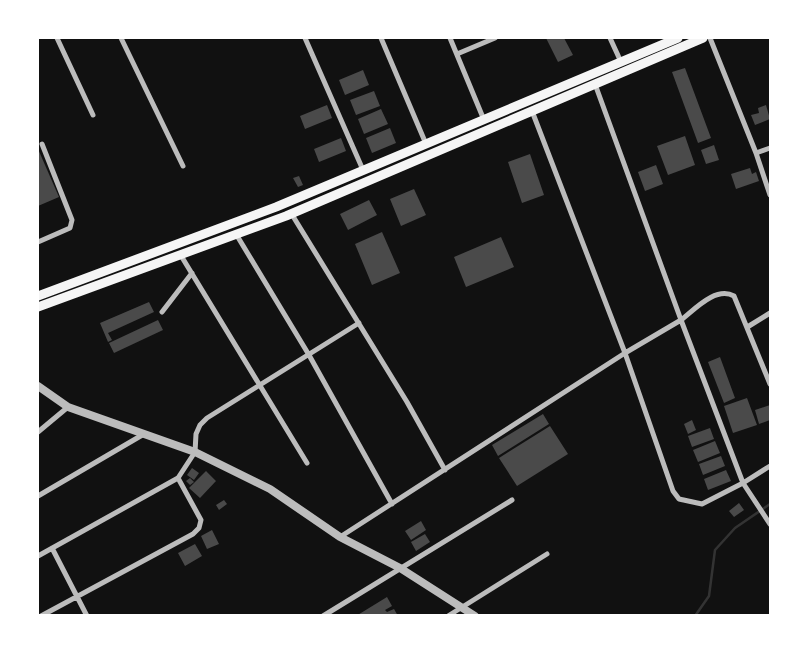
<svg xmlns="http://www.w3.org/2000/svg" width="808" height="653" font-family="Manrope,sans-serif">
  <rect width="100%" height="100%" fill="#111"/>
  <g fill="none" stroke-linecap="round" stroke-linejoin="round">
    <path stroke="#333" stroke-width="2.5" d="M 695,616 L 709,596 L 715,550 L 735,528 L 770,504"/>
  </g>
  <path fill="#4a4a4a" d="M 546,38 L 564,38 L 573,55 L 558,62 Z
    M 685,68 L 711,138 L 698,143 L 672,72 Z
    M 363,70 L 369,85 L 345,95 L 339,80 Z
    M 374,91 L 380,106 L 356,115 L 350,100 Z
    M 327,105 L 332,118 L 305,129 L 300,116 Z
    M 766,105 L 770,119 L 755,125 L 751,115 L 759,113 L 758,108 Z
    M 381,109 L 388,124 L 364,134 L 358,119 Z
    M 390,128 L 396,143 L 372,153 L 366,138 Z
    M 685,136 L 695,165 L 668,175 L 657,146 Z
    M 341,138 L 346,151 L 319,162 L 314,149 Z
    M 714,145 L 719,160 L 706,164 L 701,150 Z
    M 38,149 L 59,197 L 38,206 Z
    M 530,154 L 544,195 L 522,203 L 508,162 Z
    M 656,165 L 663,184 L 645,191 L 638,172 Z
    M 750,168 L 752,174 L 756,172 L 759,181 L 736,189 L 731,174 Z
    M 299,176 L 303,185 L 298,187 L 293,178 Z
    M 414,189 L 426,215 L 401,226 L 390,199 Z
    M 369,200 L 377,215 L 348,230 L 340,214 Z
    M 382,232 L 400,273 L 372,285 L 355,244 Z
    M 501,237 L 514,267 L 466,287 L 454,257 Z
    M 149,302 L 154,312 L 108,333 L 112,340 L 108,342 L 100,323 Z
    M 158,320 L 163,330 L 114,353 L 109,343 Z
    M 720,357 L 735,398 L 724,403 L 708,362 Z
    M 747,398 L 757,425 L 733,433 L 724,406 Z
    M 770,405 L 770,420 L 759,424 L 755,410 Z
    M 543,414 L 549,424 L 498,456 L 492,445 Z
    M 692,420 L 696,430 L 688,434 L 684,424 Z
    M 550,426 L 568,454 L 517,486 L 499,458 Z
    M 710,428 L 714,439 L 692,447 L 688,436 Z
    M 715,441 L 720,453 L 698,462 L 693,450 Z
    M 721,456 L 725,466 L 703,475 L 699,464 Z
    M 192,468 L 199,473 L 194,480 L 187,475 Z
    M 726,470 L 731,481 L 708,490 L 704,479 Z
    M 206,471 L 216,481 L 200,498 L 189,488 Z
    M 190,478 L 194,482 L 190,485 L 186,481 Z
    M 224,500 L 227,504 L 219,510 L 216,505 Z
    M 739,503 L 744,510 L 734,517 L 729,511 Z
    M 421,521 L 426,530 L 411,540 L 405,531 Z
    M 212,530 L 219,544 L 207,549 L 201,536 Z
    M 425,534 L 430,542 L 416,551 L 411,542 Z
    M 195,544 L 202,556 L 185,566 L 178,553 Z
    M 387,597 L 392,606 L 385,610 L 387,612 L 394,609 L 398,616 L 356,616 Z"/>
  <g fill="none" stroke-linecap="round" stroke-linejoin="round">
    <path stroke="#bcbcbc" stroke-width="5" d="M 57,38 L 93,115
      M 121,38 L 183,166
      M 305,38 L 363,170
      M 381,38 L 426,144
      M 450,38 L 484,120
      M 610,38 L 621,62
      M 710,38 L 756,153 L 770,148
      M 457,54 L 495,38
      M 532,111 L 625,353 L 673,491 L 679,499 L 702,504 L 743,483 L 770,524
      M 756,153 L 770,195
      M 291,213 L 407,402 L 445,470
      M 236,234 L 309,355 L 392,504
      M 38,242 L 70,228 L 72,220 L 42,144
      M 180,254 L 307,463
      M 162,312 L 192,273
      M 749,326 L 770,313
      M 770,384 L 734,296 C 716,286 695,309 681,320 L 743,483 L 770,466
      M 38,432 L 68,407
      M 38,496 L 144,434
      M 340,537 L 625,353 L 681,320 L 595,84
      M 52,548 L 87,616
      M 38,556 L 178,478 L 195,452 L 196,434 L 200,425 L 207,418 L 359,323
      M 41,616 L 193,534 L 199,528 L 201,520 L 178,478
      M 323,616 L 512,500
      M 448,616 L 547,554"/>
    <path stroke="#bcbcbc" stroke-width="8" d="M 38,386 L 68,407 L 195,452 L 270,489 L 340,537 L 400,568 L 475,616"/>
    <path stroke="#f5f5f5" stroke-width="9" d="M 38,296 L 276,207 L 678,38
      M 38,307 L 286,216 L 703,38"/>
  </g>
  <rect width="808" height="653" fill="none" stroke="#ffffff" stroke-width="78"/>
</svg>
